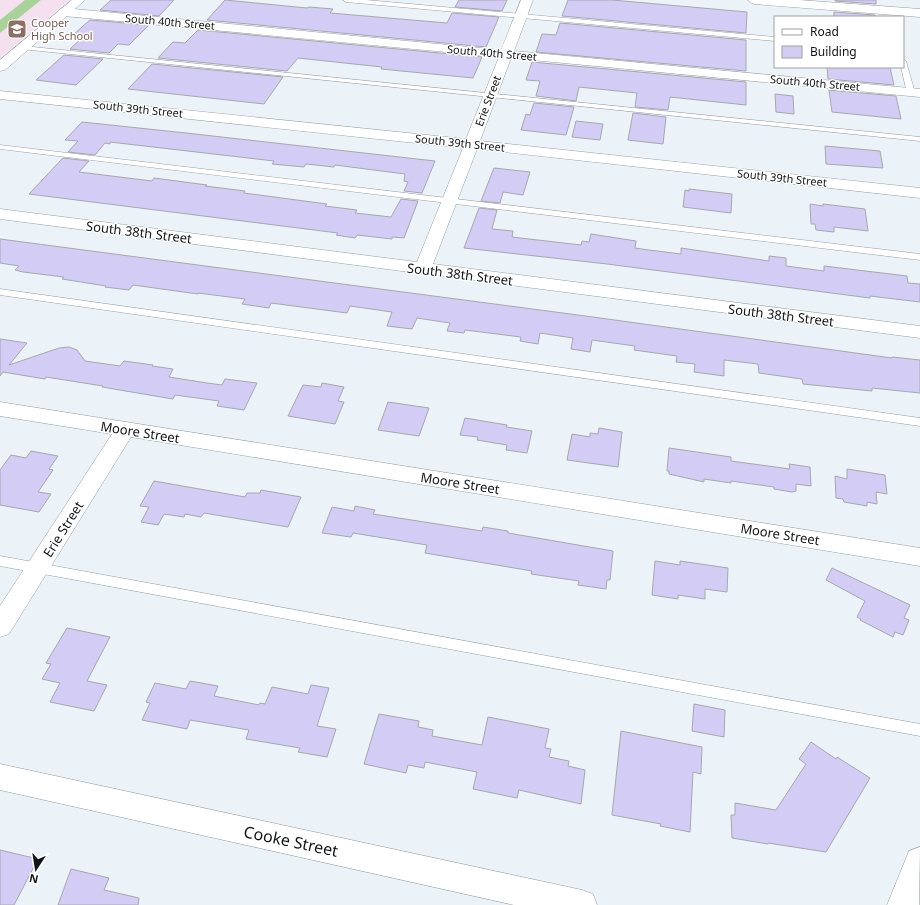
<svg xmlns="http://www.w3.org/2000/svg" width="920" height="905" font-family="'Noto Sans',sans-serif">
  <rect width="100%" height="100%" fill="#ebf2f8"/>
  <path fill="#f5e0f0" d="M 0,0 L 70,0 L 0,58 Z"/>
  <path fill="#a8d29a" d="M 25,0 L 41,0 L 0,33 L 0,20 Z"/>
  <path fill="#d3cdf6" stroke="#a7a6ae" d="M 111,0 L 174,0 L 159,16 L 100,10 Z
    M 225,0 L 307,8 L 309,7 L 333,9 L 330,13 L 447,23 L 452,13 L 499,17 L 486,47 L 207,20 Z
    M 459,0 L 507,0 L 502,11 L 455,7 Z
    M 568,0 L 612,0 L 747,12 L 746,33 L 562,16 Z
    M 835,0 L 876,0 L 876,4 L 835,1 Z
    M 834,12 L 875,15 L 875,17 L 834,17 Z
    M 90,20 L 149,25 L 129,45 L 118,44 L 109,53 L 70,49 L 84,36 L 73,35 Z
    M 560,23 L 746,40 L 746,71 L 536,52 L 542,34 L 556,35 Z
    M 198,30 L 482,57 L 473,78 L 381,69 L 382,67 L 298,58 L 287,71 L 158,58 L 173,42 L 185,43 Z
    M 64,55 L 103,59 L 76,85 L 36,80 Z
    M 532,62 L 746,82 L 746,105 L 670,97 L 668,110 L 635,107 L 637,93 L 579,87 L 576,101 L 536,96 L 540,81 L 526,80 Z
    M 152,64 L 283,77 L 264,104 L 128,89 Z
    M 827,67 L 890,67 L 894,85 L 828,79 Z
    M 829,90 L 896,96 L 901,119 L 832,112 Z
    M 775,94 L 793,96 L 794,114 L 776,112 Z
    M 534,103 L 574,107 L 566,135 L 521,130 L 526,114 L 530,115 Z
    M 633,113 L 666,117 L 663,144 L 628,140 Z
    M 576,121 L 603,124 L 600,140 L 572,137 Z
    M 82,122 L 186,133 L 435,161 L 422,193 L 404,191 L 408,182 L 404,181 L 405,174 L 335,165 L 334,167 L 306,164 L 304,167 L 272,164 L 274,161 L 110,142 L 110,144 L 105,143 L 95,155 L 68,152 L 78,141 L 65,140 Z
    M 825,146 L 880,151 L 883,168 L 826,164 Z
    M 63,158 L 89,161 L 79,172 L 152,181 L 154,178 L 207,185 L 205,186 L 245,191 L 244,193 L 327,204 L 325,206 L 357,210 L 355,213 L 391,217 L 401,199 L 418,201 L 404,238 L 392,237 L 392,239 L 357,235 L 355,238 L 336,235 L 338,233 L 29,194 Z
    M 494,168 L 530,172 L 523,195 L 503,192 L 500,203 L 481,201 Z
    M 689,189 L 732,194 L 731,213 L 683,207 L 685,190 L 689,191 Z
    M 810,204 L 823,206 L 823,204 L 865,209 L 868,231 L 834,227 L 834,232 L 816,230 L 815,224 L 811,224 Z
    M 479,208 L 497,210 L 492,229 L 513,231 L 512,237 L 581,245 L 582,241 L 589,242 L 591,234 L 636,241 L 635,248 L 649,250 L 681,254 L 681,248 L 769,261 L 769,256 L 786,258 L 786,266 L 824,271 L 824,266 L 907,276 L 908,283 L 920,284 L 920,302 L 870,296 L 870,298 L 607,264 L 464,248 Z
    M 0,239 L 578,315 L 892,358 L 892,357 L 920,360 L 920,393 L 872,388 L 872,391 L 803,384 L 802,379 L 759,373 L 758,364 L 724,360 L 724,376 L 694,372 L 695,364 L 676,362 L 677,356 L 634,350 L 635,346 L 592,340 L 590,352 L 571,349 L 573,338 L 540,333 L 538,344 L 520,341 L 521,337 L 465,330 L 464,333 L 447,331 L 450,323 L 417,318 L 412,329 L 387,326 L 392,312 L 350,306 L 347,313 L 271,303 L 269,308 L 242,304 L 245,299 L 198,293 L 198,294 L 133,285 L 129,290 L 105,287 L 106,286 L 62,279 L 64,277 L 23,272 L 15,270 L 19,266 L 0,263 Z
    M 0,339 L 27,343 L 9,365 L 59,348 L 69,347 L 77,350 L 85,361 L 120,366 L 124,361 L 153,365 L 152,366 L 173,369 L 169,377 L 207,383 L 222,385 L 225,379 L 257,383 L 244,410 L 217,406 L 219,401 L 175,395 L 173,399 L 102,387 L 103,386 L 46,377 L 45,379 L 3,372 L 0,376 Z
    M 322,383 L 344,387 L 338,401 L 344,402 L 335,424 L 288,416 L 303,385 L 321,387 Z
    M 388,402 L 429,408 L 419,436 L 378,430 Z
    M 465,418 L 507,425 L 506,427 L 532,431 L 527,453 L 506,450 L 507,445 L 477,440 L 478,437 L 460,435 Z
    M 599,428 L 622,432 L 618,467 L 567,460 L 572,434 L 590,437 L 590,433 L 598,434 Z
    M 669,448 L 731,457 L 731,461 L 790,469 L 789,464 L 810,467 L 811,486 L 796,484 L 796,491 L 792,492 L 774,489 L 774,487 L 731,481 L 731,483 L 704,479 L 704,482 L 669,474 L 669,471 L 667,471 Z
    M 31,451 L 58,456 L 49,469 L 53,470 L 38,492 L 51,494 L 39,512 L 0,505 L 0,470 L 11,455 L 26,458 Z
    M 847,469 L 885,475 L 887,494 L 876,492 L 877,504 L 867,502 L 867,506 L 844,502 L 843,499 L 836,498 L 835,476 L 847,479 Z
    M 154,481 L 245,497 L 247,493 L 260,493 L 261,490 L 301,497 L 288,527 L 204,513 L 201,517 L 185,514 L 184,517 L 164,514 L 158,525 L 141,522 L 149,507 L 140,506 Z
    M 355,506 L 375,510 L 373,514 L 482,531 L 483,527 L 508,531 L 508,533 L 613,551 L 610,580 L 607,580 L 606,589 L 578,585 L 579,581 L 531,574 L 532,571 L 425,553 L 427,545 L 353,533 L 351,537 L 322,533 L 332,507 L 354,511 Z
    M 655,561 L 680,565 L 680,561 L 728,568 L 727,592 L 705,589 L 705,599 L 678,595 L 678,599 L 652,595 Z
    M 832,568 L 910,605 L 904,618 L 909,620 L 903,635 L 895,632 L 893,637 L 860,620 L 861,619 L 857,617 L 865,601 L 826,580 Z
    M 67,628 L 110,637 L 87,681 L 107,685 L 94,711 L 50,702 L 60,683 L 42,679 L 51,664 L 46,663 Z
    M 190,681 L 218,686 L 214,696 L 259,705 L 260,703 L 265,704 L 272,687 L 308,694 L 311,685 L 329,688 L 317,726 L 336,729 L 327,757 L 298,752 L 300,748 L 246,739 L 249,730 L 190,720 L 187,729 L 142,720 L 150,703 L 146,702 L 155,683 L 186,689 Z
    M 694,704 L 725,710 L 724,737 L 692,731 Z
    M 379,714 L 419,721 L 418,727 L 433,730 L 432,736 L 482,745 L 488,717 L 549,729 L 545,748 L 551,749 L 549,757 L 569,761 L 568,766 L 585,770 L 581,804 L 519,790 L 517,798 L 473,789 L 477,772 L 425,762 L 424,768 L 408,765 L 406,773 L 364,764 Z
    M 621,731 L 702,747 L 701,774 L 693,772 L 690,832 L 660,826 L 661,824 L 612,815 Z
    M 811,742 L 836,759 L 837,757 L 870,778 L 826,852 L 768,843 L 768,844 L 732,838 L 731,815 L 735,815 L 735,803 L 776,810 L 806,764 L 799,759 Z
    M 0,850 L 38,859 L 14,905 L 0,905 Z
    M 71,869 L 109,878 L 104,890 L 139,898 L 138,905 L 58,905 Z"/>
  <g fill="none" stroke-linecap="round" stroke-linejoin="round">
    <g stroke="#969da2" stroke-width="1">
      <path id="lane" d="M 343,0 L 366,0 L 775,37 L 775,41 L 346,2 Z
        M 23,46 L 920,137 L 920,141 L 21,49 L 20,48 Z
        M 903,59 L 906,61 L 915,93 L 914,95 L 908,95 L 907,93 L 901,67 L 903,67 Z
        M 0,145 L 920,254 L 920,260 L 0,149 Z
        M 0,289 L 920,418 L 920,426 L 0,295 Z
        M 0,556 L 920,724 L 920,736 L 0,566 Z"/>
    </g>
    <g stroke="#969da2" stroke-width="1">
      <path id="street" d="M 521,0 L 533,0 L 514,51 L 920,89 L 920,97 L 511,58 L 480,141 L 920,188 L 920,198 L 477,149 L 433,264 L 920,326 L 920,338 L 0,219 L 0,209 L 417,262 L 463,148 L 0,99 L 0,91 L 466,139 L 499,57 L 64,16 L 60,15 L 58,12 L 60,9 L 64,8 L 501,50 Z
        M 748,0 L 799,0 L 920,9 L 920,17 L 754,4 L 750,2 Z
        M 0,402 L 920,548 L 920,566 L 131,437 L 9,634 L 0,637 L 0,606 L 112,434 L 0,416 Z
        M 0,764 L 582,890 L 593,894 L 597,905 L 514,905 L 0,790 Z"/>
    </g>
    <g stroke="#969da2" stroke-width="1">
      <path id="secondary" d="M 72,0 L 85,0 L 5,70 L 0,71 L 0,60 Z
        M 920,847 L 919,905 L 887,905 L 909,851 Z"/>
    </g>
    <use href="#lane" fill="#fff" fill-rule="evenodd"/>
    <use href="#street" fill="#fff" fill-rule="evenodd"/>
    <use href="#secondary" fill="#fff" fill-rule="evenodd"/>
  </g>
  <defs>
    <g id="school-square" transform="scale(1)"><rect x="-9" y="-9" width="18" height="18" rx="4" fill="#8d6e63" stroke="#fff"/><path d="M0-5L7-2L0 1L-7-2ZM-4 1L0 2.5L4 1V4Q0 6-4 4Z" fill="#fff"/></g>
  </defs>
  <g fill-rule="evenodd">
    <use href="#school-square" x="17" y="29"/>
  </g>
  <g text-anchor="middle" stroke-width="3" stroke-linejoin="round" paint-order="stroke">
    <g font-size="11" fill="#111315" stroke="#fff">
      <text transform="translate(170 22) rotate(5)" y="4">South 40th Street</text>
      <text transform="translate(492 53) rotate(5)" y="4">South 40th Street</text>
      <text transform="translate(815 83) rotate(5)" y="4">South 40th Street</text>
      <text transform="translate(488 101) rotate(-69)" y="4">Erie Street</text>
      <text transform="translate(138 109) rotate(6)" y="4">South 39th Street</text>
      <text transform="translate(460 143) rotate(6)" y="4">South 39th Street</text>
      <text transform="translate(782 178) rotate(6)" y="4">South 39th Street</text>
    </g>
    <g font-size="11" fill="#785e54" stroke="#fff" text-anchor="start">
      <text x="31" y="27">Cooper<tspan x="31" dy="13">High School</tspan></text>
    </g>
    <g font-size="13" fill="#111315" stroke="#fff">
      <text transform="translate(139 232) rotate(7)" y="5">South 38th Street</text>
      <text transform="translate(460 274) rotate(7)" y="5">South 38th Street</text>
      <text transform="translate(781 315) rotate(7)" y="5">South 38th Street</text>
      <text transform="translate(140 432) rotate(9)" y="5">Moore Street</text>
      <text transform="translate(460 483) rotate(9)" y="5">Moore Street</text>
      <text transform="translate(63 529) rotate(-58)" y="5">Erie Street</text>
      <text transform="translate(780 534) rotate(9)" y="5">Moore Street</text>
    </g>
    <g font-size="16" fill="#111315" stroke="#fff">
      <text transform="translate(291 841) rotate(12)" y="6">Cooke Street</text>
    </g>
  </g>
  <rect x="774" y="16" width="130" height="52" fill="#ffffff" stroke="#a0a1a1"/>
  <rect x="782" y="29" width="20" height="6" fill="#ffffff" stroke="#a0a1a1"/>
  <text x="810" y="36" font-size="12" fill="#111315">Road</text>
  <rect x="782" y="46" width="20" height="12" fill="#d3cdf6" stroke="#a0a1a1"/>
  <text x="810" y="56" font-size="12" fill="#111315">Building</text>
  <g transform="translate(36 869) rotate(192)" stroke="#ffffff" stroke-width="3" paint-order="stroke">
  <path d="M0-3L7 15L0 10L-7 15Z" fill="#111315"/>
  <text y="-6" font-size="11" font-weight="bold" text-anchor="middle" fill="#111315">N</text>
  </g>
</svg>
